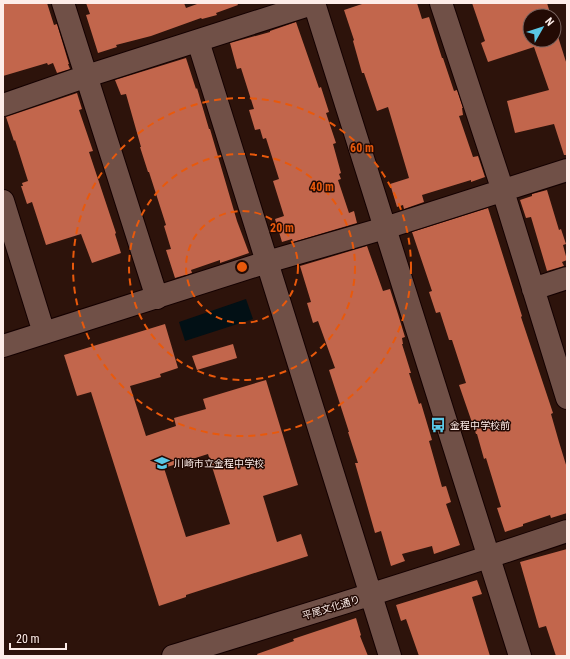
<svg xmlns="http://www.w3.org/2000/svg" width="570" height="659" font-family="'Roboto Condensed','Noto Sans JP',sans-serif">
  <rect width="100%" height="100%" fill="#2d130b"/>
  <path fill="#021015" d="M 246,299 L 253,319 L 185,341 L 179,322 Z"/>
  <path fill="#c2664c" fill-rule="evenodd" d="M 3,3 L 47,3 L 54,25 L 57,24 L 69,64 L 68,64 L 70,69 L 57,73 L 53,63 L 48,65 L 47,63 L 3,76 Z
    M 86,3 L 184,3 L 186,8 L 197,4 L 196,3 L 237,3 L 238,5 L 216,13 L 217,15 L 202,19 L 201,18 L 151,36 L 116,45 L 117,47 L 98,53 L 86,15 L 90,14 Z
    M 365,3 L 417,3 L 422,19 L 429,17 L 442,58 L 443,58 L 454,91 L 457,90 L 463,108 L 462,108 L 463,115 L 459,116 L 473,157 L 478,156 L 485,177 L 471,182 L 471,180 L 422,195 L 424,202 L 404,209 L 403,205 L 397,207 L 390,184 L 409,178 L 388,107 L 377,111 L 364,73 L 362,73 L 353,41 L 354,40 L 344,10 Z
    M 472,3 L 547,3 L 551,16 L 530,16 L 530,40 L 554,40 L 554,24 L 567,65 L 567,155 L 564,155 L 554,124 L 515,133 L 507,101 L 549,90 L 534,47 L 488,62 L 481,43 L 485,41 Z
    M 296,22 L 319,88 L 321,87 L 329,112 L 326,113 L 336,143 L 333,144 L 341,173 L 339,174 L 341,179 L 338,180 L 349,213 L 354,211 L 357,223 L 293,242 L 292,239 L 282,242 L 275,219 L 284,216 L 273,181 L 279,179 L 266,138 L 263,139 L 260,129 L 255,130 L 249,110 L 254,109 L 241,68 L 237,69 L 230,43 L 270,32 L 270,31 Z
    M 186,58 L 196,89 L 197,88 L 209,129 L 210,129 L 237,221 L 249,253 L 220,263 L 220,260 L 191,270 L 192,273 L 175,278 L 166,250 L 171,249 L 164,226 L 166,225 L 149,172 L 148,172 L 140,147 L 141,147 L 126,94 L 121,95 L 115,80 Z
    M 77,93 L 82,109 L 79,110 L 93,151 L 89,152 L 116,233 L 115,234 L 121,253 L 92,263 L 81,234 L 46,245 L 32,202 L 27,204 L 21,186 L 23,186 L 22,183 L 28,181 L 15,140 L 14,141 L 6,117 Z
    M 547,190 L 559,230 L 561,229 L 566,244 L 563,245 L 567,260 L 562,262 L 564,266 L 547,271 L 531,217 L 526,218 L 520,200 L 532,196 L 532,194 Z
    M 488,208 L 522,316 L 521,317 L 553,413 L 551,414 L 559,442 L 567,468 L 567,513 L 551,518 L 550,515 L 523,524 L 523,526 L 505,532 L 497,508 L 501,507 L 486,458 L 484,459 L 477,434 L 476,434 L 459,385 L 466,383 L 452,340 L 449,340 L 440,312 L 436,313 L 429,292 L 432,291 L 412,232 Z
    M 367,246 L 383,291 L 390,289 L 398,314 L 405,337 L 402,338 L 403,344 L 402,344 L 411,373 L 409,373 L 419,404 L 421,403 L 432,440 L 429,441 L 442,487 L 446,486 L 451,502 L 446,504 L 460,545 L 434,554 L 432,546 L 402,554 L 405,561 L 391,566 L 381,531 L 375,533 L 355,463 L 358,463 L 348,432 L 349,432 L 329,370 L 335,368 L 318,321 L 313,323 L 307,303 L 311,302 L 300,266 Z
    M 165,324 L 178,368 L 160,374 L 161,377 L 130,386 L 146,436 L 176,426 L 174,418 L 206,409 L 203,399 L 266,380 L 298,485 L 263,496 L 277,542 L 301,534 L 308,556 L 186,595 L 186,597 L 159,606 L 91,392 L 77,396 L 64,355 ZM 208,454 L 230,524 L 186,537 L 164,468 Z
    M 233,344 L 237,358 L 197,370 L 192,356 Z
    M 567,549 L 567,656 L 556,656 L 546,626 L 539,628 L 520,562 Z
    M 477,580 L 482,594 L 472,597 L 490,656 L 419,656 L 406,619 L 401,621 L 396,605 Z
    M 356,618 L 361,635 L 360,636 L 368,656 L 258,656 L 257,654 L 294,641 L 293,639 Z"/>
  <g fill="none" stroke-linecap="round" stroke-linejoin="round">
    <g stroke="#140100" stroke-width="24">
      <path id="minor" d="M 63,3 L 157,298
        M 314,3 L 520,656
        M 441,3 L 503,191 L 567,398
        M 198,41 L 390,656
        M 3,105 L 87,76 L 315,3
        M 3,201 L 44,333
        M 533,289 L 567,278
        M 3,346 L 267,262 L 385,228 L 567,170
        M 173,656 C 305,615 437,575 567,531"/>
    </g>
    <use href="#minor" stroke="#705047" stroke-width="22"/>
  </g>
  <g fill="none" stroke="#e8590c" stroke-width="2" stroke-dasharray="7 5">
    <circle cx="242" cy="267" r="56"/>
    <circle cx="242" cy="267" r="113"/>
    <circle cx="242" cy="267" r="169"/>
  </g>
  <defs>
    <g id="bus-bare" transform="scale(1.2)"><path d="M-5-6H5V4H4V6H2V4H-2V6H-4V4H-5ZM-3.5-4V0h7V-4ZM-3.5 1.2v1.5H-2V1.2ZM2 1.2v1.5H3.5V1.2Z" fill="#5ac8e6" stroke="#230a04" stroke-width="2.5" paint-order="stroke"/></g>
    <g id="school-bare" transform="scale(1.2)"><path d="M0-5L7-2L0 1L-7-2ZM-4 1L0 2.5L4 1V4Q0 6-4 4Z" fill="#5ac8e6" stroke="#230a04" stroke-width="2.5" paint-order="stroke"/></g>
  </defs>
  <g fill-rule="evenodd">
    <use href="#bus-bare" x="438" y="425"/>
    <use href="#school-bare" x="162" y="463"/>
  </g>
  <g text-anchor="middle" stroke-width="3" stroke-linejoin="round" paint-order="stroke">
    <g font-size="10" fill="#fdede9" stroke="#230a04" text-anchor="start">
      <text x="450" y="429">金程中学校前</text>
      <text x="174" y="467">川崎市立金程中学校</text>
    </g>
    <g font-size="10" fill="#fdede9" stroke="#230a04">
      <text transform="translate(331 607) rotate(-17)" y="4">平尾文化通り</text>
    </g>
  </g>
  <circle cx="242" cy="267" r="6" fill="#e8590c" stroke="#230a04" stroke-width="2"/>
  <g font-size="12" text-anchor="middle" font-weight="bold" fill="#e8590c" stroke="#230a04" stroke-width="3" stroke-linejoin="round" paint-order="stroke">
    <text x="362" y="152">60 m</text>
    <text x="322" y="191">40 m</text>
    <text x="282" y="232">20 m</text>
  </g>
  <rect width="570" height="659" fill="none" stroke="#fdede9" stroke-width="8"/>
  <g transform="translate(542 28) rotate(51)"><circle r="19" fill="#230a04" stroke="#7a6560"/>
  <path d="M0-3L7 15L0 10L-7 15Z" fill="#5ac8e6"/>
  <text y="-6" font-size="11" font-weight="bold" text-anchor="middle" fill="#fdede9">N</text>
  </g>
  <path d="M10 643v6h56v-6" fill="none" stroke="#fdede9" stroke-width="2"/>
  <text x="16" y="643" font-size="12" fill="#fdede9" stroke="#230a04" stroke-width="3" paint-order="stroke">20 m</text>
</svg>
